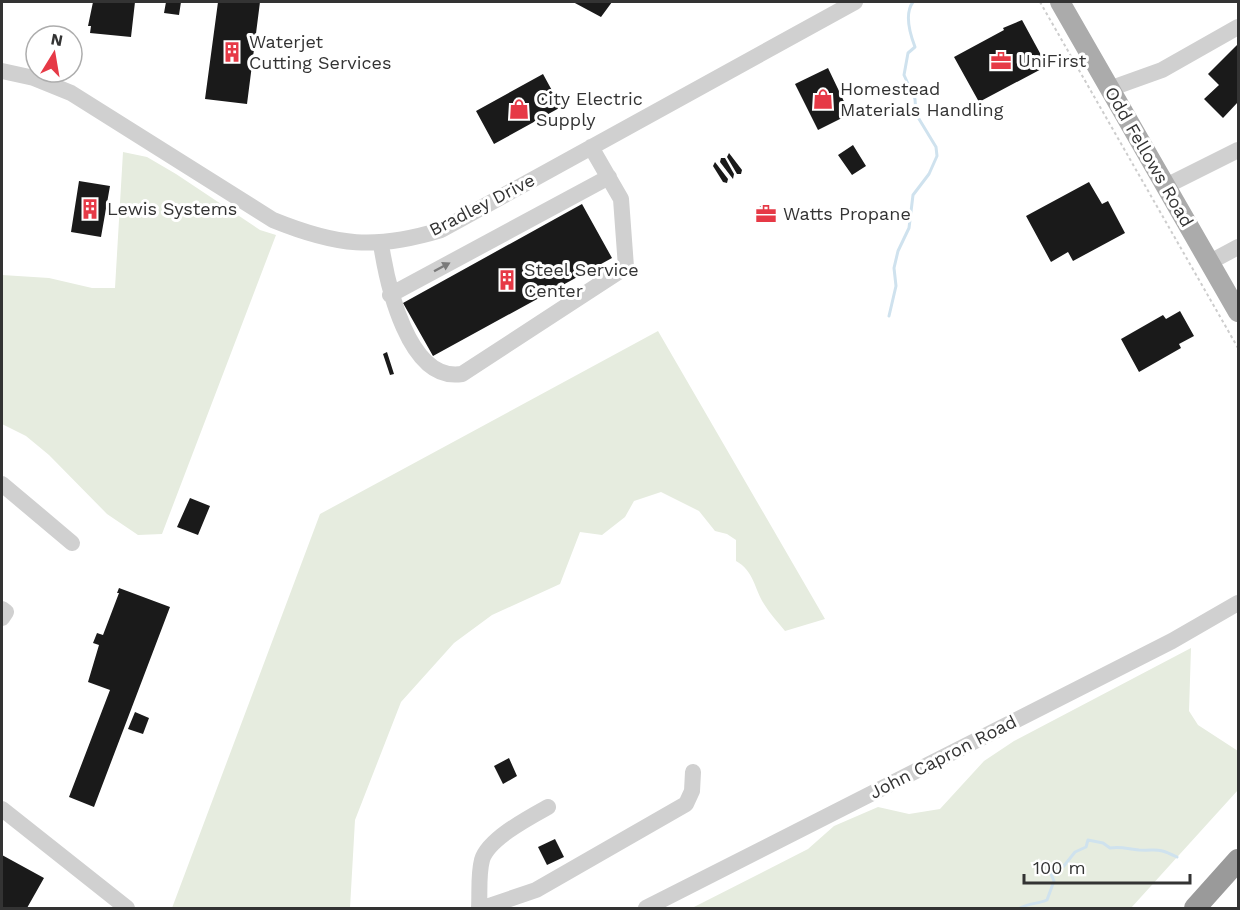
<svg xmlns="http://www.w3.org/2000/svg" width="1240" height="910" font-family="'Work Sans',sans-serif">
  <rect width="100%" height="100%" fill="#fff"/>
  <path fill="#e6ecdf" d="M 123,152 L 147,157 L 176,174 L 260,230 L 276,235 L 162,534 L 138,535 L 107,514 L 49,455 L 26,436 L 2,424 L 2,275 L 49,278 L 92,288 L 115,288 Z
    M 658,331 L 825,619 L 785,631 C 778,622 770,614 764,604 C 754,588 754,571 736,561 L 736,540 L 727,534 L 715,531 L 699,511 L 661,492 L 634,501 L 625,517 L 602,535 L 580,532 L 560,584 L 492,615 L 454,643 L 401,702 L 355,820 L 350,908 L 172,908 L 320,514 Z
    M 1191,648 L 1189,711 L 1198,725 L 1238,751 L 1238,790 L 1131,908 L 692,908 L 808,849 L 834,826 L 878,807 L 909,814 L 940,809 L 984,761 L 1014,741 Z"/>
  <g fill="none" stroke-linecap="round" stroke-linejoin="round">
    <path stroke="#cfe2ee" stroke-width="3" d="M 889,316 L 896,286 L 894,268 L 898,251 L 909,228 L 913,195 L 929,174 L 937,156 L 936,147 L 916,114 L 915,99 L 904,75 L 908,53 L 915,47 C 910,34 904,14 913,2
      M 1020,908 C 1029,903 1038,904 1047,900 L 1054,881 L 1051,874 L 1063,867 L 1075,852 L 1086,847 L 1088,840 L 1103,843 L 1110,848 C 1121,846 1128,849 1139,850 C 1159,851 1156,847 1177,857"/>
  </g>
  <path fill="#1a1a1a" d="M 93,2 L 135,2 L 131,37 L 90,33 L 91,26 L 88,26 Z
    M 166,2 L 181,2 L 179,15 L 164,13 Z
    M 218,2 L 260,2 L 247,104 L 205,99 Z
    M 573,2 L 612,2 L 601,17 Z
    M 1022,20 L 1047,66 L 979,102 L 954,57 L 1004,30 L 1003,28 Z
    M 1238,44 L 1238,102 L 1223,118 L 1204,99 L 1219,85 L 1208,74 Z
    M 828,68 L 850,114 L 818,130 L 795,84 Z
    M 543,74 L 561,107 L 494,144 L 476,111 Z
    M 853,145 L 866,166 L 852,175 L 838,155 Z
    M 729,153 L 742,170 L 741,174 L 737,174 L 727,157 Z
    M 721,158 L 725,158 L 734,174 L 733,179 L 720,162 Z
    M 715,162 L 728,179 L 727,183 L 723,182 L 713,166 Z
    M 79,181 L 110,186 L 101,237 L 71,232 Z
    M 1089,182 L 1102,204 L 1108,201 L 1125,233 L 1073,261 L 1068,252 L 1051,262 L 1026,216 Z
    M 582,204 L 612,258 L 433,356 L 403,303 Z
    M 766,204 L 774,218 L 765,222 L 757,208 Z
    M 1180,311 L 1194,336 L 1179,344 L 1181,348 L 1139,372 L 1121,339 L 1163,315 L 1166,319 Z
    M 387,352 L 394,374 L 390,375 L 383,354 Z
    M 190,498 L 210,506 L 198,535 L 177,527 Z
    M 119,588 L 170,607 L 94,807 L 69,797 L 110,690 L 88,682 L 99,645 L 93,643 L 97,633 L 103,635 L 119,593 L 117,593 Z
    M 135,712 L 149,718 L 143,734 L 128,729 Z
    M 509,758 L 517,776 L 503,784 L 494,766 Z
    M 555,839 L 564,857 L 547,865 L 538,847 Z
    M 2,855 L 44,878 L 27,908 L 2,908 Z"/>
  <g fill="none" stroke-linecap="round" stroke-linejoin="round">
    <path stroke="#cdcdcd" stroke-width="2" stroke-dasharray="3 3" stroke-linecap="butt" d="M 1040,2 L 1238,348"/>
    <path stroke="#d0d0d0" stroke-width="16" d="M 2,71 L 34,78 L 71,93 L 273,220 C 337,246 375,250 441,230 L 855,2
      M 1109,89 L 1162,70 L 1238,27
      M 1166,186 L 1238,150
      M 381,244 C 387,283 408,383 462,374 L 626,267 L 621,199 L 591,147
      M 1210,262 L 1238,247
      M 390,295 L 609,177
      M 2,484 L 72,543
      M 2,609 L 6,612 L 2,618
      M 2,809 L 127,908
      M 479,908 C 480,893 478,875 482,860 C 488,839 530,817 548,807
      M 483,908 L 536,890 L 686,804 L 692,791 L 693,772
      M 646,908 L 1172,641 L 1238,603"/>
    <path stroke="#ababab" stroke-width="20" d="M 1060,2 L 1238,312"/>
    <path stroke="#9a9a9a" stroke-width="22" d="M 1195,908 L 1238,860"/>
  </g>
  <defs><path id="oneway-solid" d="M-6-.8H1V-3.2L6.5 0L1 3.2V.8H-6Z" transform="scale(1.5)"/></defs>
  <use fill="#7a7a7a" href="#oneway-solid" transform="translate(442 267) rotate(-28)"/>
  <defs>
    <g id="building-bare" transform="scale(1.62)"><path d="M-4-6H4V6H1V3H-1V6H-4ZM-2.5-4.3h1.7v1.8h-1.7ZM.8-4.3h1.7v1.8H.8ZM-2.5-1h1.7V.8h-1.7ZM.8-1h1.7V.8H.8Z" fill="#e63946" stroke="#fff" stroke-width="2.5" paint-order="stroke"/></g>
    <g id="office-bare" transform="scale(1.62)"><path d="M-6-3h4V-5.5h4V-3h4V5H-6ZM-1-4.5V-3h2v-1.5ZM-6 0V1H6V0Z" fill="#e63946" stroke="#fff" stroke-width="2.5" paint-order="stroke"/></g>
    <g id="shop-bare" transform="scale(1.62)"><path d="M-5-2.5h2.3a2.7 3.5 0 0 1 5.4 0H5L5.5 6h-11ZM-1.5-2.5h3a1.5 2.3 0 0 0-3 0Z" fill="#e63946" stroke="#fff" stroke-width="2.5" paint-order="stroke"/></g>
  </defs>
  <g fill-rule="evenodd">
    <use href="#building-bare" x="232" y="52"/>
    <use href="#office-bare" x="1001" y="61"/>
    <use href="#shop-bare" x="823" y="99"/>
    <use href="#shop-bare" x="519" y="109"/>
    <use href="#building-bare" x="90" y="209"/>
    <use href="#office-bare" x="766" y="214"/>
    <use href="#building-bare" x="507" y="280"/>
  </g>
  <g text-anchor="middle" stroke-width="6" stroke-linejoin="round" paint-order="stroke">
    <g font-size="18" fill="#333" stroke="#fff" text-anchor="start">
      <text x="249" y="48">Waterjet<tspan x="249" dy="21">Cutting Services</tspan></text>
      <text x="1018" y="67">UniFirst</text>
      <text x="840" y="95">Homestead<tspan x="840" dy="21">Materials Handling</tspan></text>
      <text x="536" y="105">City Electric<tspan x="536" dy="21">Supply</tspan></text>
      <text x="107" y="215">Lewis Systems</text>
      <text x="783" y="220">Watts Propane</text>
      <text x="524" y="276">Steel Service<tspan x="524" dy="21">Center</tspan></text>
    </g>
    <g font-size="18" fill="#333" stroke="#fff">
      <text transform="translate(1149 157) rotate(60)" y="6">Odd Fellows Road</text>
      <text transform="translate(482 205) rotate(-27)" y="6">Bradley Drive</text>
      <text transform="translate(943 757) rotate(-27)" y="6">John Capron Road</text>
    </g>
  </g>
  <rect width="1240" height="910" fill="none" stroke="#333333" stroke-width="6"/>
  <g transform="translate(54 54) rotate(11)"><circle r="28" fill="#ffffff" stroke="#adadad" stroke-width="1.5"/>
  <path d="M0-4.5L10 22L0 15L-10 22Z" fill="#e63946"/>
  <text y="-9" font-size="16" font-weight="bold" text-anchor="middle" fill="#333333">N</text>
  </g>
  <path d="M1024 874v9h166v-9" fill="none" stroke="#333333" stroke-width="3"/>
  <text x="1033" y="874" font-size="18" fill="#333333" stroke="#ffffff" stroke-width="4.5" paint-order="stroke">100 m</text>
</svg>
